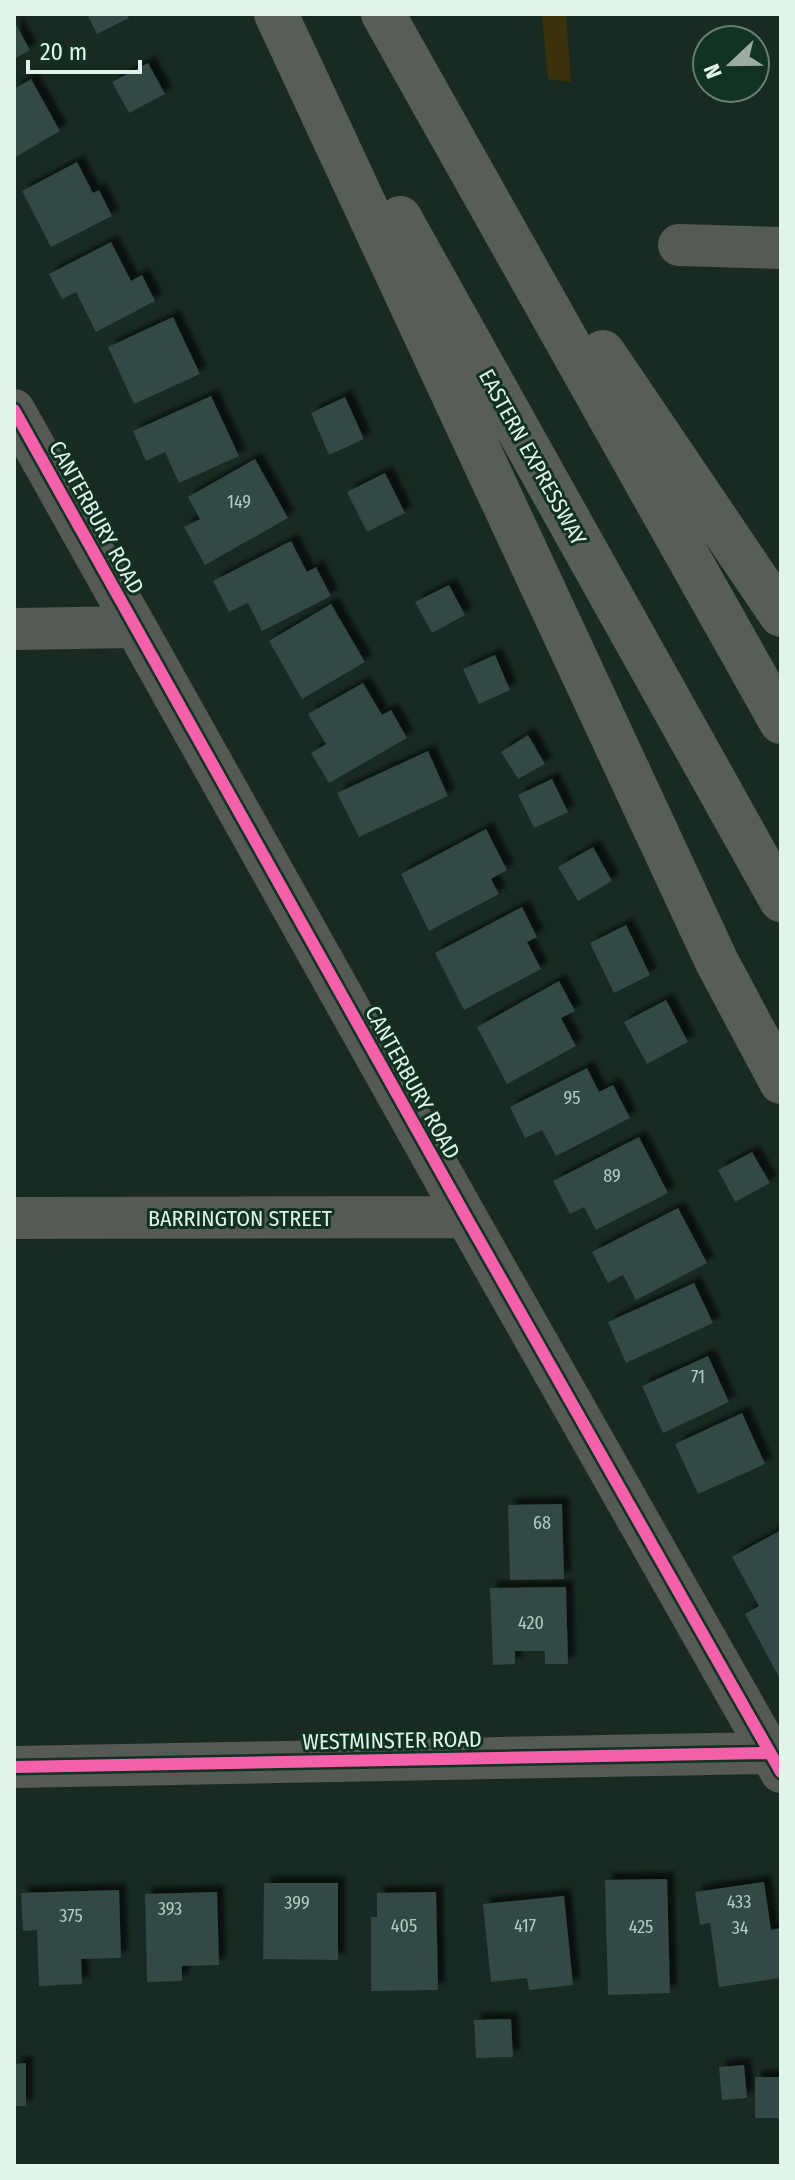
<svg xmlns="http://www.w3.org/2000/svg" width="795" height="2180" font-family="'Fira Sans Condensed',sans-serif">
  <defs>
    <filter id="shadow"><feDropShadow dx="7" dy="-7" stdDeviation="2" flood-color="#0009"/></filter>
  </defs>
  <rect width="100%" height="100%" fill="#182a21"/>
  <path fill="#3b320b" d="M 542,14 L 566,14 L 571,82 L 548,79 Z"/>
  <path fill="#324844" filter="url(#shadow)" d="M 87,14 L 127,14 L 129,18 L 97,34 Z
    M 14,21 L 30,50 L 14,59 Z
    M 148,63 L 165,94 L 129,113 L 112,82 Z
    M 31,79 L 60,131 L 14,158 L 14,89 Z
    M 77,162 L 93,193 L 99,190 L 112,216 L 51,247 L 22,191 Z
    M 111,242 L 131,281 L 142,275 L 155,301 L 96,332 L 76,292 L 62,299 L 49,274 Z
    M 173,317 L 200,374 L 134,404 L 108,347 Z
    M 211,396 L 239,456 L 179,483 L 165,452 L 146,461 L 133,431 Z
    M 345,397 L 364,439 L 329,455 L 311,413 Z
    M 255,459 L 288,518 L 205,565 L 184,527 L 200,519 L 188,497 Z
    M 385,473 L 405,513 L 367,532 L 347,492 Z
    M 291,541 L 307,572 L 316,567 L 331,596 L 262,631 L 248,603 L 229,612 L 213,581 Z
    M 449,585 L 465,615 L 432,633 L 415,602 Z
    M 331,604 L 365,662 L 302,699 L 269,641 Z
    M 495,655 L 510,690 L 479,704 L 463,669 Z
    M 363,683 L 382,715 L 391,710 L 407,738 L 329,783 L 311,753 L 326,744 L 308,714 Z
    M 528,735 L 545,764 L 518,779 L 501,752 Z
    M 428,751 L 448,796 L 359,837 L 337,793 Z
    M 552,779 L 568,812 L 534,828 L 518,795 Z
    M 486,829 L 507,870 L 491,879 L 499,894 L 429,931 L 401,874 Z
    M 593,847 L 612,881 L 578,901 L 558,867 Z
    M 522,907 L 537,937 L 527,942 L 541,969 L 464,1010 L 435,953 Z
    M 626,925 L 650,975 L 614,993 L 590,943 Z
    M 559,981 L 575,1011 L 561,1018 L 576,1046 L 507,1084 L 477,1027 Z
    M 666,1000 L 688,1042 L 647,1064 L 624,1022 Z
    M 587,1068 L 599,1092 L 613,1085 L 630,1118 L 556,1156 L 542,1130 L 525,1138 L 510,1107 Z
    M 639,1137 L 668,1193 L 596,1230 L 584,1207 L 570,1214 L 553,1181 Z
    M 752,1152 L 770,1183 L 735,1202 L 718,1170 Z
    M 678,1208 L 707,1263 L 636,1300 L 623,1275 L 608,1283 L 592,1252 Z
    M 694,1283 L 713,1323 L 626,1363 L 608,1322 Z
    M 708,1356 L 729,1402 L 663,1433 L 642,1386 Z
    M 742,1413 L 765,1464 L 698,1494 L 675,1444 Z
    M 562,1504 L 564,1579 L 510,1580 L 508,1505 Z
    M 781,1530 L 781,1681 L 745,1614 L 759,1606 L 732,1557 Z
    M 566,1587 L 568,1664 L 545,1664 L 545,1651 L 515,1651 L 515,1664 L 493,1665 L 490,1588 Z
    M 667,1879 L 670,1993 L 608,1995 L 605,1880 Z
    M 764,1882 L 771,1930 L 781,1928 L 781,1978 L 719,1987 L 710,1923 L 700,1925 L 695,1892 Z
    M 264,1883 L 338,1883 L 338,1960 L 263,1959 Z
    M 119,1890 L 121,1958 L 81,1959 L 82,1984 L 39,1986 L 37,1930 L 23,1931 L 21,1893 Z
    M 217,1892 L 219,1965 L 182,1966 L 182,1981 L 147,1982 L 145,1894 Z
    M 436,1892 L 438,1990 L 371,1991 L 371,1917 L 377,1917 L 377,1893 Z
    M 564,1896 L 573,1985 L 529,1990 L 527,1978 L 491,1982 L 483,1904 Z
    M 511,2019 L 513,2057 L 476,2058 L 474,2020 Z
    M 26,2063 L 26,2106 L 14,2106 L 14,2064 Z
    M 744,2065 L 747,2098 L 722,2100 L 719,2067 Z
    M 755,2077 L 781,2077 L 781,2118 L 755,2118 Z"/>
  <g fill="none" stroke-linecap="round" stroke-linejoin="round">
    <path stroke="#555a54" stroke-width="42" d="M 679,245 L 781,248
      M 14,410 L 466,1217 L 781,1772
      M 14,629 L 135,627
      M 14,1218 L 466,1217
      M 14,1767 L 770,1753"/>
    <path stroke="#575e57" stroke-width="44" d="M 276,14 L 717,962 L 781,1082
      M 383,14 L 781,722
      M 400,218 L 781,900
      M 603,352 L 781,615"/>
    <g stroke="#113122" stroke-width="17">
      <path id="cycleway" d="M 14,410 L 466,1217 L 781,1772
        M 14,1767 L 770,1753"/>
    </g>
    <use href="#cycleway" stroke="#f560ab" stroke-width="12"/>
  </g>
  <g text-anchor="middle" stroke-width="6" stroke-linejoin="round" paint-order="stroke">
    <g font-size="18" fill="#b5c9c0">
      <text x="239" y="508">149</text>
      <text x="572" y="1104">95</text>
      <text x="612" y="1182">89</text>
      <text x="698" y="1383">71</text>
      <text x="542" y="1529">68</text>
      <text x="531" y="1629">420</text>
      <text x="739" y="1908">433</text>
      <text x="297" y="1909">399</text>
      <text x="170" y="1915">393</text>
      <text x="71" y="1922">375</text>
      <text x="404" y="1932">405</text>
      <text x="525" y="1932">417</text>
      <text x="641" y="1933">425</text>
      <text x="740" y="1934">34</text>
    </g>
    <g font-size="22" fill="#e1f4e9" stroke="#113122">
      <text transform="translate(533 457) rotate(61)" y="8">EASTERN EXPRESSWAY</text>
      <text transform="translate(97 517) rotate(61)" y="8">CANTERBURY ROAD</text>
      <text transform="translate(413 1082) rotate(61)" y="8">CANTERBURY ROAD</text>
      <text x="240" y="1226">BARRINGTON STREET</text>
      <text transform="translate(392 1740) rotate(-1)" y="8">WESTMINSTER ROAD</text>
    </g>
  </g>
  <rect width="795" height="2180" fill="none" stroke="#e1f4e9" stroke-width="32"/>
  <g transform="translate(731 64) rotate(248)"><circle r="38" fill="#113122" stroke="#647f72" stroke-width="2"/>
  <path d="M0-6L14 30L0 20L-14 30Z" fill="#9bada3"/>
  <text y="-12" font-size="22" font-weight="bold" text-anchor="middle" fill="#e1f4e9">N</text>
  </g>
  <path d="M28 60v12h112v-12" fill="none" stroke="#e1f4e9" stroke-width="4"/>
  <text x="40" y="60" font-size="24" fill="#e1f4e9" stroke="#113122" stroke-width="6" paint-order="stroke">20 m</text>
</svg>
